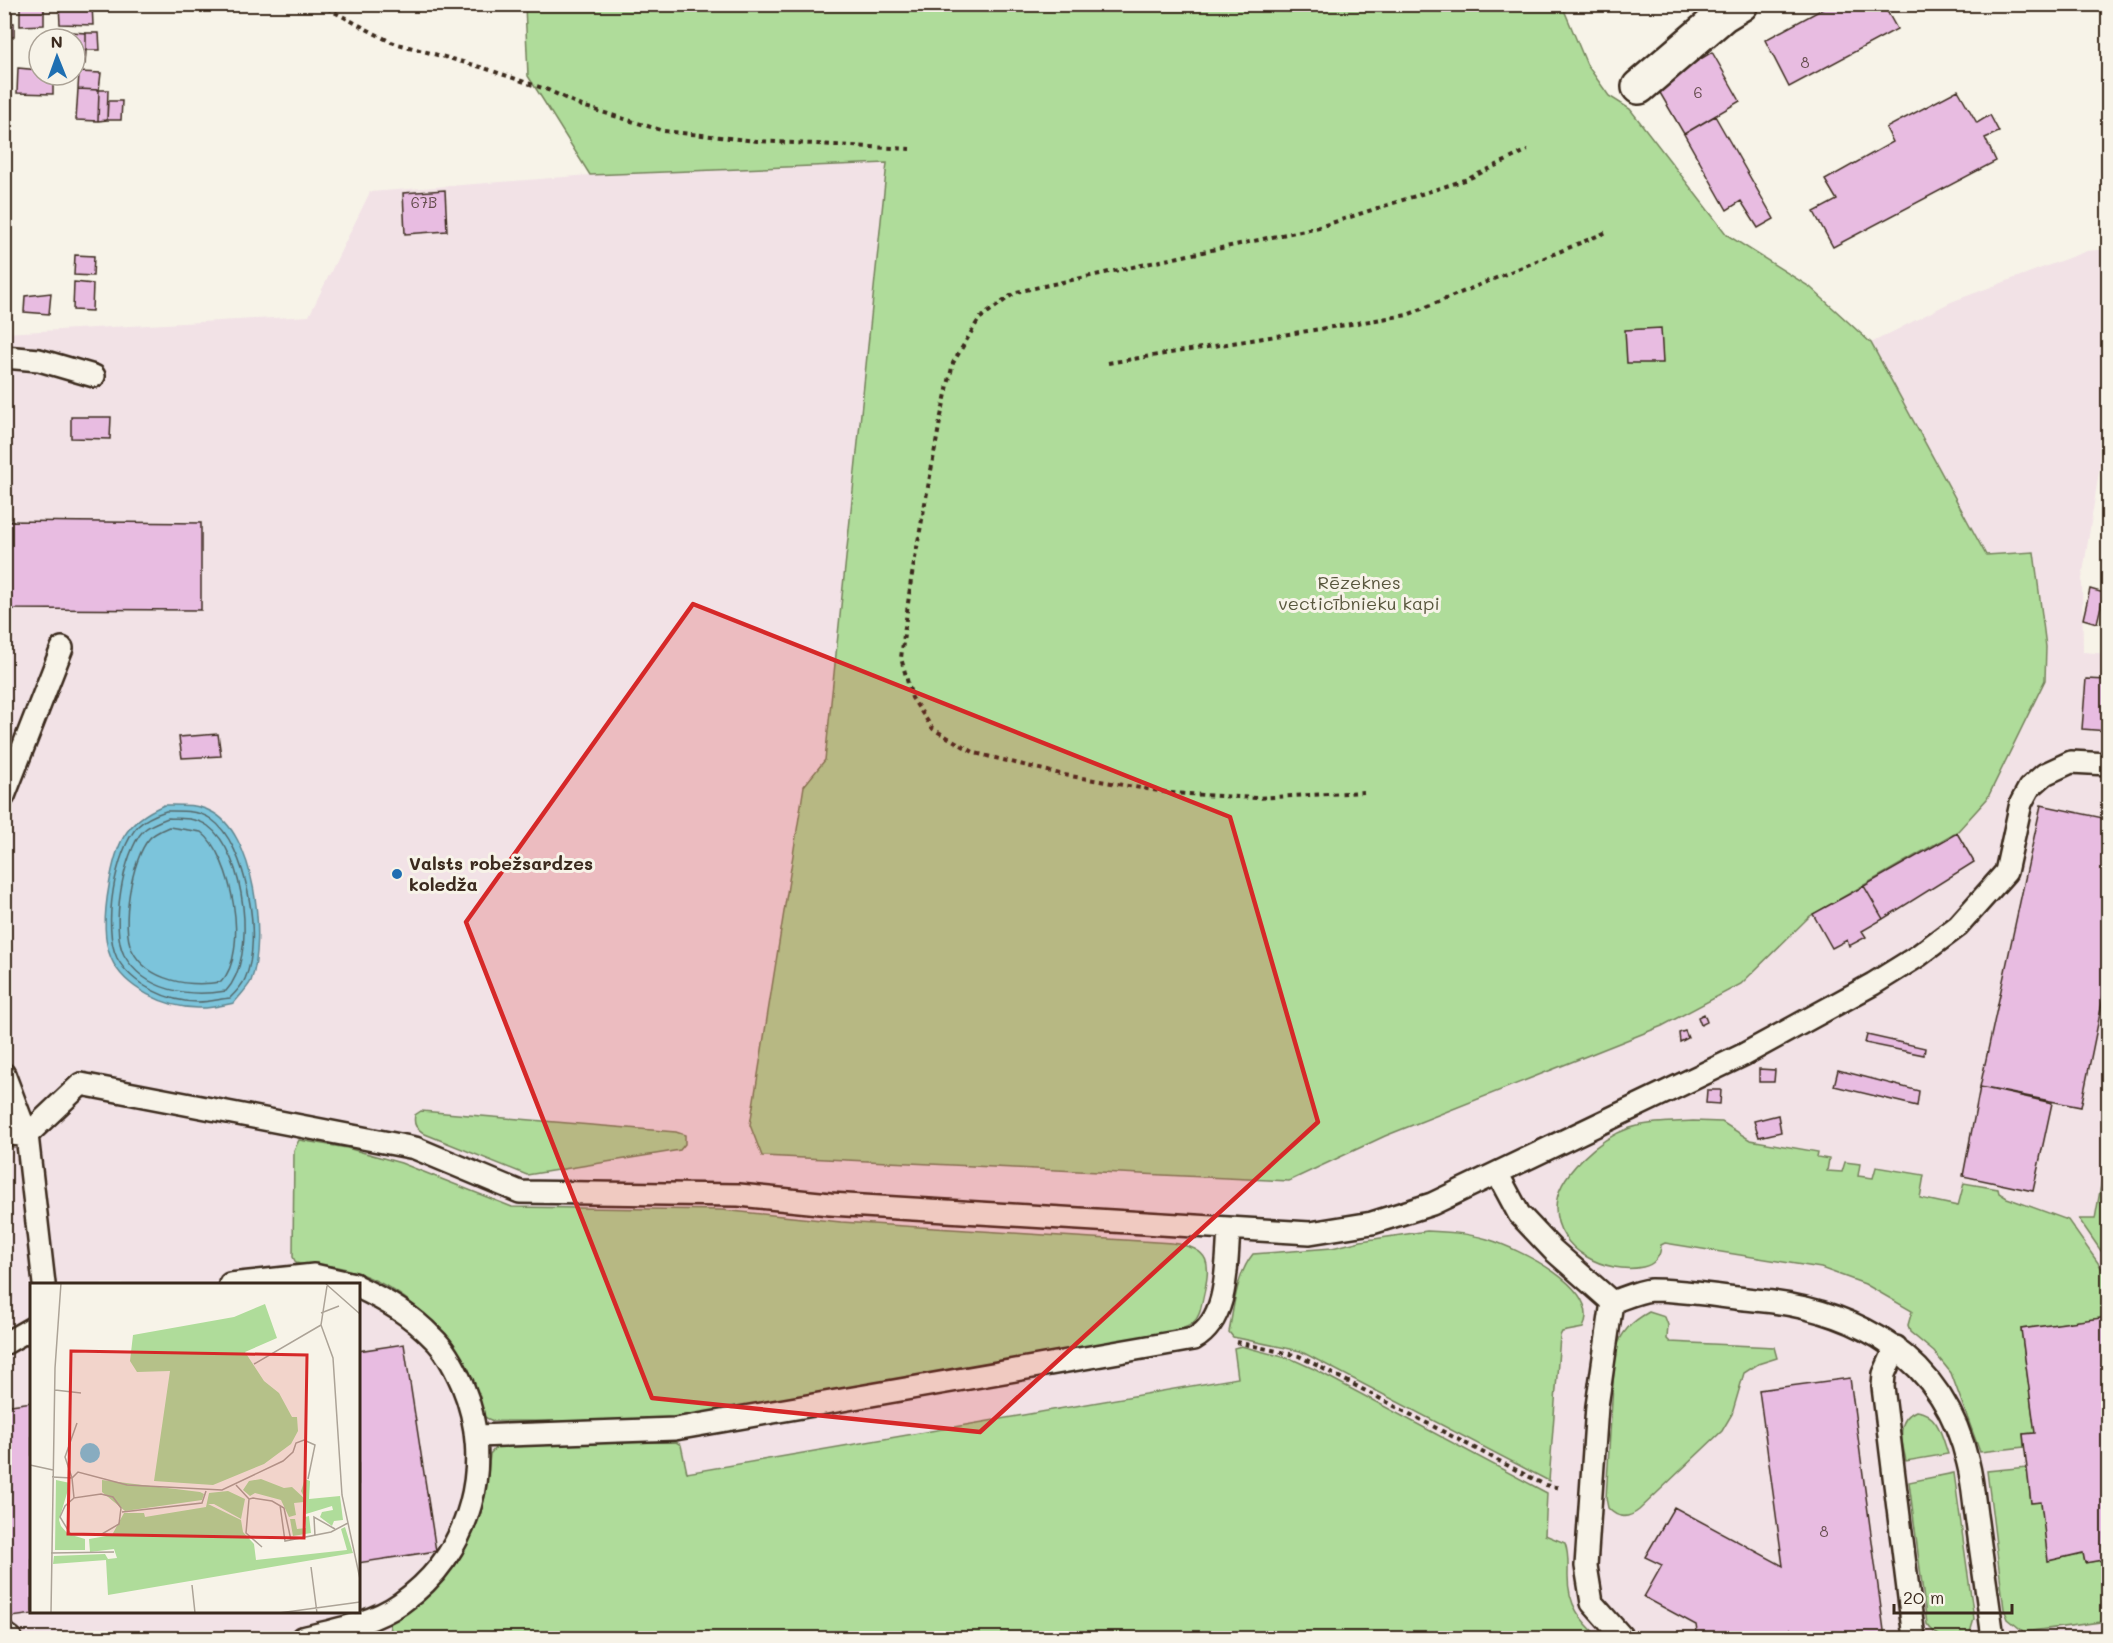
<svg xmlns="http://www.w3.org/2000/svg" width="2113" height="1643" font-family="Mali,sans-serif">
  <rect width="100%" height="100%" fill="#f7f3e8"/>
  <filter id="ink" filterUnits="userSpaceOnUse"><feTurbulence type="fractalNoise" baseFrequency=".0167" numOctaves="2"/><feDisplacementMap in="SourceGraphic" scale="12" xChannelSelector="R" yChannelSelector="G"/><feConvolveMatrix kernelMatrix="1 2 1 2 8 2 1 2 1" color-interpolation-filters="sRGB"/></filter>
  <g filter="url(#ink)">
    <path fill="#f2e2e6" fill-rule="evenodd" d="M 887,163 L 825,760 L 804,787 L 750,1125 L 762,1156 L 1289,1181 L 1385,1136 L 1662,1026 L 1741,984 L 1810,916 L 1958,831 L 1987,799 L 2045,680 L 2046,647 L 2034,552 L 1986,555 L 1871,343 L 1951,302 L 2087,251 L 2108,249 L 2108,415 L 2082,579 L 2083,652 L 2108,654 L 2108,1638 L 5,1638 L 5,333 L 309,316 L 370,192 L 590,175 ZM 32,1284 L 358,1284 L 358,1612 L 32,1612 Z"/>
    <path fill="#afdc9a" stroke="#75835c" stroke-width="1.5" d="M 525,5 L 1562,5 L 1587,65 L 1609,96 L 1630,109 L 1727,235 L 1810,287 L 1871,343 L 1986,555 L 2034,552 L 2046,647 L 2045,680 L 1987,799 L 1958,831 L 1810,916 L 1741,984 L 1662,1026 L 1385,1136 L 1289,1181 L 762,1156 L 750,1125 L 804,786 L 825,760 L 887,163 L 590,175 L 528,76 Z
      M 421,1111 L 676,1132 L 685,1135 L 685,1144 L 680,1150 L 527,1175 L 425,1134 C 416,1128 413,1125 415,1115 Z
      M 1693,1121 L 1722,1122 L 1750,1140 L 1818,1152 L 1817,1157 L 1829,1159 L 1827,1171 L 1842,1172 L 1845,1162 L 1860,1164 L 1858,1176 L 1873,1178 L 1876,1167 L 1924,1175 L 1920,1198 L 1958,1206 L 1964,1183 L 1998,1189 L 1999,1193 L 2007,1198 L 2068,1220 L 2108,1277 L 2108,1317 L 2021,1329 L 2035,1433 L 2023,1434 L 2024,1447 L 1980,1452 L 1951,1373 L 1934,1352 L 1910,1332 L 1908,1325 L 1912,1311 L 1865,1284 L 1821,1268 L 1665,1243 L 1661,1245 C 1661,1256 1654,1265 1643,1267 C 1606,1275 1556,1250 1556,1208 C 1556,1175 1600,1138 1630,1128 C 1649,1122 1672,1122 1693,1121 Z
      M 299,1140 L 347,1148 L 401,1163 L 512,1207 L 722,1210 L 841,1222 L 1172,1243 C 1212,1248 1211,1264 1203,1298 C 1201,1307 1200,1317 1193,1323 C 1186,1330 1168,1332 1158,1335 L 652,1422 L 493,1421 C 491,1420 487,1419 485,1417 C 481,1414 468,1366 459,1354 C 430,1311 384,1276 333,1266 C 321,1264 308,1267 296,1263 L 293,1257 L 294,1150 Z
      M 2108,1146 L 2108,1261 L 2079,1219 L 2095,1219 Z
      M 1427,1231 C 1447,1232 1467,1233 1487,1239 C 1517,1248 1603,1288 1583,1328 L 1562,1332 L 1560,1336 L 1549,1481 L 1300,1351 L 1233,1337 L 1229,1332 C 1234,1307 1236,1275 1253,1254 L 1332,1248 L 1361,1241 Z
      M 1649,1312 L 1665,1317 L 1668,1325 L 1667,1339 L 1670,1342 L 1774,1347 L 1777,1358 L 1758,1364 L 1744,1373 L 1732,1414 L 1722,1431 L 1639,1510 C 1628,1519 1618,1519 1608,1508 L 1606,1498 L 1615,1352 C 1621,1332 1631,1322 1649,1312 Z
      M 1241,1346 L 1294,1360 L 1314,1369 L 1547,1493 L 1545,1535 L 1565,1543 C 1569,1554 1568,1565 1568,1576 C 1568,1605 1580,1620 1600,1638 L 393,1638 L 389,1622 L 422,1602 L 456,1564 L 480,1516 L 486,1492 L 490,1454 L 496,1447 L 505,1444 L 676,1442 L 681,1445 L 687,1473 L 1238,1378 L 1234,1348 Z
      M 1916,1411 C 1938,1413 1942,1436 1948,1454 L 1906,1461 C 1902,1442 1895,1420 1916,1411 Z
      M 2027,1467 L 2031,1503 L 2041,1502 L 2049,1560 L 2083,1553 L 2085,1563 L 2108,1559 L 2108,1621 L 2024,1632 L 2008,1619 L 2004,1609 L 1987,1471 Z
      M 1954,1473 L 1974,1619 L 1969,1636 C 1954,1643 1936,1638 1927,1624 L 1909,1482 Z"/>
    <path fill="#7bc4db" stroke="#61868f" stroke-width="1.5" d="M 164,805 C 180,805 196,804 210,811 C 255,831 267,940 251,981 C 247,989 239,996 234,1003 C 223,1005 210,1009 198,1008 C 167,1008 124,989 111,958 C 102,937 105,908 109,886 C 116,844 124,822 164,805 Z"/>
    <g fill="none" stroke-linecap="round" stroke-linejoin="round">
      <path stroke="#55686a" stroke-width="1.5" d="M 166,811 C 181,811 199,810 211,819 C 247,844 263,940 245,979 C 242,986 235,993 230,998 C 220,999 209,1002 198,1002 C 168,1002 132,985 117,958 C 102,928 115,850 138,826 C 145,819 157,814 166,811 Z
        M 168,818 C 181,819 196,817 208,826 C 245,853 258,957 226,991 C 189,997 145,992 124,955 C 110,929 123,852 143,831 C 149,825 160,821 168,818 Z
        M 169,827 L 201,832 C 232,856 250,952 221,982 C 190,987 148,982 132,950 C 120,926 132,858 149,839 C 154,833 162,830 169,827 Z"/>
    </g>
    <path fill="#e8bce1" stroke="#3b2a1e" stroke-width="1.5" d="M 4,4 L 7,4 L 6,22 L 14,23 L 14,37 L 6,37 L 6,43 Z
      M 20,4 L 44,4 L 44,25 L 20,26 Z
      M 59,4 L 92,4 L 93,25 L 60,24 Z
      M 1832,4 L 1883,4 L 1897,29 L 1789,87 L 1765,40 Z
      M 53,31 L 86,33 L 86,50 L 75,50 L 75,39 L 53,39 Z
      M 86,33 L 99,33 L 100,50 L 86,50 Z
      M 75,50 L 86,50 L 85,64 L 75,63 Z
      M 1712,52 L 1740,101 L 1684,134 L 1656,86 Z
      M 18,68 L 39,70 L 39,75 L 53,75 L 53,94 L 17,93 Z
      M 79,72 L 101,73 L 99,90 L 78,89 Z
      M 78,89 L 99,90 L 98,121 L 76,120 Z
      M 99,90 L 108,90 L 107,120 L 98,121 Z
      M 1958,90 L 1977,123 L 1990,115 L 1999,132 L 1985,138 L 1996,161 L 1833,247 L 1814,212 L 1837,200 L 1825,180 L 1893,142 L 1886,128 Z
      M 108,101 L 122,101 L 121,120 L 107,120 Z
      M 1715,116 L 1774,219 L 1758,228 L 1741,201 L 1727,210 L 1684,134 Z
      M 445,190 L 447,231 L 405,234 L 403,193 Z
      M 75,255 L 94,256 L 93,276 L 74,275 Z
      M 74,282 L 93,284 L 92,311 L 73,310 Z
      M 51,293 L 49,314 L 24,312 L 25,296 Z
      M 1661,328 L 1663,363 L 1627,363 L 1625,330 Z
      M 71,417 L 111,417 L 110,439 L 71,438 Z
      M 4,521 L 201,523 L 201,610 L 4,609 Z
      M 2090,589 L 2104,593 L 2097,623 L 2083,619 Z
      M 2086,679 L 2108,680 L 2108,731 L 2082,729 Z
      M 218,734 L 221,756 L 182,758 L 179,737 Z
      M 2041,805 L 2108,819 L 2108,974 L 2081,1107 L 1980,1087 Z
      M 1957,833 L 1974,862 L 1883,919 L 1864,886 Z
      M 1864,886 L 1883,919 L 1862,931 L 1866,937 L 1849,946 L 1847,940 L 1832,948 L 1813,914 Z
      M 1704,1014 L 1707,1022 L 1701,1025 L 1698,1017 Z
      M 1685,1031 L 1688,1038 L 1680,1042 L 1679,1033 Z
      M 1867,1035 L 1925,1048 L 1924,1055 L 1865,1043 Z
      M 1759,1069 L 1775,1070 L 1774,1082 L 1759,1082 Z
      M 1838,1070 L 1919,1091 L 1917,1106 L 1834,1086 Z
      M 1980,1087 L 2052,1103 L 2033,1191 L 1963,1176 Z
      M 1707,1090 L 1721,1090 L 1720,1104 L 1706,1103 Z
      M 1778,1115 L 1781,1132 L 1759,1137 L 1754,1121 Z
      M 2108,1317 L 2108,1559 L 2085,1563 L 2083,1553 L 2048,1561 L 2041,1502 L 2031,1503 L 2023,1434 L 2035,1433 L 2021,1329 Z
      M 404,1344 L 436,1551 L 358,1563 L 358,1351 Z
      M 1850,1378 L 1885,1638 L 1792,1638 L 1790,1629 L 1783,1638 L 1698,1638 L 1696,1625 L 1644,1597 L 1662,1565 L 1645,1557 L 1674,1507 L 1783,1566 L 1759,1390 Z
      M 32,1402 L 32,1612 L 48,1612 L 12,1617 L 4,1571 L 4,1406 Z"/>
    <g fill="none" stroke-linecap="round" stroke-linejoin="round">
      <g stroke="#3b2a1e" stroke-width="26">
        <path id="lane" d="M 4,357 L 39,360 L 94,376
          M 4,796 L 62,648
          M 4,1074 L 27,1135 L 81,1084 L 415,1148 L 520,1192 L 739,1195 L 830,1204 L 1310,1233 L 1372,1223 L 1432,1204 L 1743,1055 L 1873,984 L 1918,956 L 1958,926 L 2006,872 L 2021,803 L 2029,788 L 2045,774 L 2071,762 L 2108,764
          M 4,1134 L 27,1135 L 44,1284
          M 1497,1173 L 1519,1214 L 1553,1250 L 1612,1302
          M 230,1284 L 314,1275 L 354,1284
          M 4,1344 L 32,1328
          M 1896,1347 L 1884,1374 L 1883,1387 L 1914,1638
          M 478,1436 L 675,1429 L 1194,1339 C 1229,1319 1226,1265 1229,1230
          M 4,1633 L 11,1638
          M 302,1638 C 335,1630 373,1623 401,1603 C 472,1553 495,1463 462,1384 C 455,1368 446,1350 433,1338 C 411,1315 387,1301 358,1287
          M 1623,1638 L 1592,1603 L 1586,1566 L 1597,1406 L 1612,1302 C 1624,1298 1639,1291 1651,1290 C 1685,1290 1721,1297 1755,1300 C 1857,1309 1944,1357 1968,1463 C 1973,1482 1974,1503 1977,1522 C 1982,1561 1988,1600 1993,1638"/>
      </g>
      <g stroke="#3b2a1e" stroke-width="38">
        <path id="street" d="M 1639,87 L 1723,15 L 1741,4"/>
      </g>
      <path stroke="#3b2a1e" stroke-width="4" stroke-dasharray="4.5 4.5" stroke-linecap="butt" d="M 319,4 L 391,42 L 484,68 L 548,90 L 582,106 L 664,131 L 757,141 L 910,149
        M 1108,363 L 1407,315 L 1609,231
        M 1364,792 L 1256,798 L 1170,793 L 1064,775 L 975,753 L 933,729 L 912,698 L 901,658 L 911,580 L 941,416 L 953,363 L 979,319 L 1016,292 L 1319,227 L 1468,179 L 1528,150
        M 1236,1342 L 1299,1356 L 1545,1485 L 1561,1488"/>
      <use href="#lane" stroke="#f7f3e8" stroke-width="21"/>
      <use href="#street" stroke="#f7f3e8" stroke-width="33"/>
    </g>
  </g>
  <path fill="#d62828" fill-opacity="0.2" stroke="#d62828" stroke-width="4.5" stroke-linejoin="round" d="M 693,604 L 1230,817 L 1318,1122 L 980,1432 L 652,1398 L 466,922 Z"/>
  <circle fill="#1f6fb2" stroke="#f7f3e8" stroke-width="2" cx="397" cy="874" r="6"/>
  <g text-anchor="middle" stroke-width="6" stroke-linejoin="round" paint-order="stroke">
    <g font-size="15" fill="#664e4f">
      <text x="1805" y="68">8</text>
      <text x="1698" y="98">6</text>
      <text x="424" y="208">67B</text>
      <text x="1824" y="1537">8</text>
    </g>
    <g font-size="18" fill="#58563d" stroke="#f7f3e8">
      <text x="1359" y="589">Rēzeknes<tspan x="1359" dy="21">vecticībnieku kapi</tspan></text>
    </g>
    <g font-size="18" font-weight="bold" fill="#3b2a1e" stroke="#f7f3e8" text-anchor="start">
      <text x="409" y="870">Valsts robežsardzes<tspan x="409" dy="21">koledža</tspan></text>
    </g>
  </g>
  <g transform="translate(30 1283)">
    <rect width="330" height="330" fill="#f7f3e8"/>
    <path d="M 235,21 L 247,55 L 215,69 L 234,98 L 249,110 L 262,134 L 267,134 L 268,148 L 261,161 L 234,181 L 183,202 L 124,198 L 140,88 L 107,89 L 100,78 L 103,52 L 204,34 ZM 231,196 L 254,205 L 262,204 L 275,216 L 271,208 L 275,196 L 280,198 L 279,216 L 310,213 L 313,237 L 304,238 L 302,243 L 290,234 L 292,229 L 303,227 L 302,223 L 276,231 L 274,219 L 264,220 L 266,232 L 259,234 L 251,217 L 225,210 L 220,213 L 213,207 L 219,198 ZM 26,197 L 40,200 L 29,237 L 31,243 L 38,251 L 55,256 L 55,267 L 25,267 ZM 72,197 L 170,209 L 174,211 L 172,217 L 95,228 L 72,209 ZM 198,208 L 215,216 L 211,236 L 184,221 L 178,221 L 211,237 L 213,249 L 224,261 L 226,277 L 317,267 L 311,246 L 315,244 L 323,270 L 78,312 L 76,277 L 23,281 L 24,273 L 75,271 L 78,276 L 87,275 L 84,266 L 60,269 L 59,256 L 82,252 L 94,230 L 114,230 L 115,234 L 176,224 L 179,210 ZM 279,233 L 281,250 L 263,253 L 260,236 L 265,236 L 267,246 L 276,245 L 275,234 Z" fill="#afdc9a"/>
    <path d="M50 170a10 10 0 1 1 20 0a10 10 0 1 1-20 0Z" fill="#7bc4db"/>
    <path fill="none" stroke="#aca397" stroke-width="1.5" d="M 296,1 L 330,31M 297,3 L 291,42 L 303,75 L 312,212 L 330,296M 291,30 L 309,23M 224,81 L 291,42M 25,107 L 51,110M 47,140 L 35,174 L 42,195 L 48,189 L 97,202 L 192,207 L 253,178 L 263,169 L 266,160 L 274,157 L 285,162 L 278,196M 0,182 L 23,187M 22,194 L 42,195 L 44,215 L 71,211 L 83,214 L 91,225 L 89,241 L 72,251 L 41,252 L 30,234 L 35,223 L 44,215M 206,202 L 219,216M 250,222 L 255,258 L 301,249 L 318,240M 92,229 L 172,220 L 176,208M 285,253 L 284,234 L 305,246M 232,264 L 216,250 L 219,216 L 223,215 L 242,218 L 254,225 L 261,257M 21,270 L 84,269M 281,284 L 287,330M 162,302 L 165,330M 21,330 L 25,85 L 31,0M 249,330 L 330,319"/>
    <path fill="#d62828" fill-opacity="0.15" stroke="#d62828" stroke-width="3" d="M 41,68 L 277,72 L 274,255 L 38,251 Z"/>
    <rect width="330" height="330" fill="none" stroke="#3b2a1e" stroke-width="3"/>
  </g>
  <rect width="2113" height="1643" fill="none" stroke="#f7f3e8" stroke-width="24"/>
  <rect x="12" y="12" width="2089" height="1619" fill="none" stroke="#3b2a1e" stroke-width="2" filter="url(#ink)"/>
  <g transform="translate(57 57) rotate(359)"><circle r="28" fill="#f7f3e8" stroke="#aca397" stroke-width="1.5"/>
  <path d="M0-4.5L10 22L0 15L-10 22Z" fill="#1f6fb2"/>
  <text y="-9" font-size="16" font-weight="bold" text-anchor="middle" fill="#3b2a1e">N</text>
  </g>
  <path d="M1894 1604v9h118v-9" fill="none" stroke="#3b2a1e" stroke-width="3"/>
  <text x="1903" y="1604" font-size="18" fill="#3b2a1e" stroke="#f7f3e8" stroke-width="4.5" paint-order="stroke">20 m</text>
</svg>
